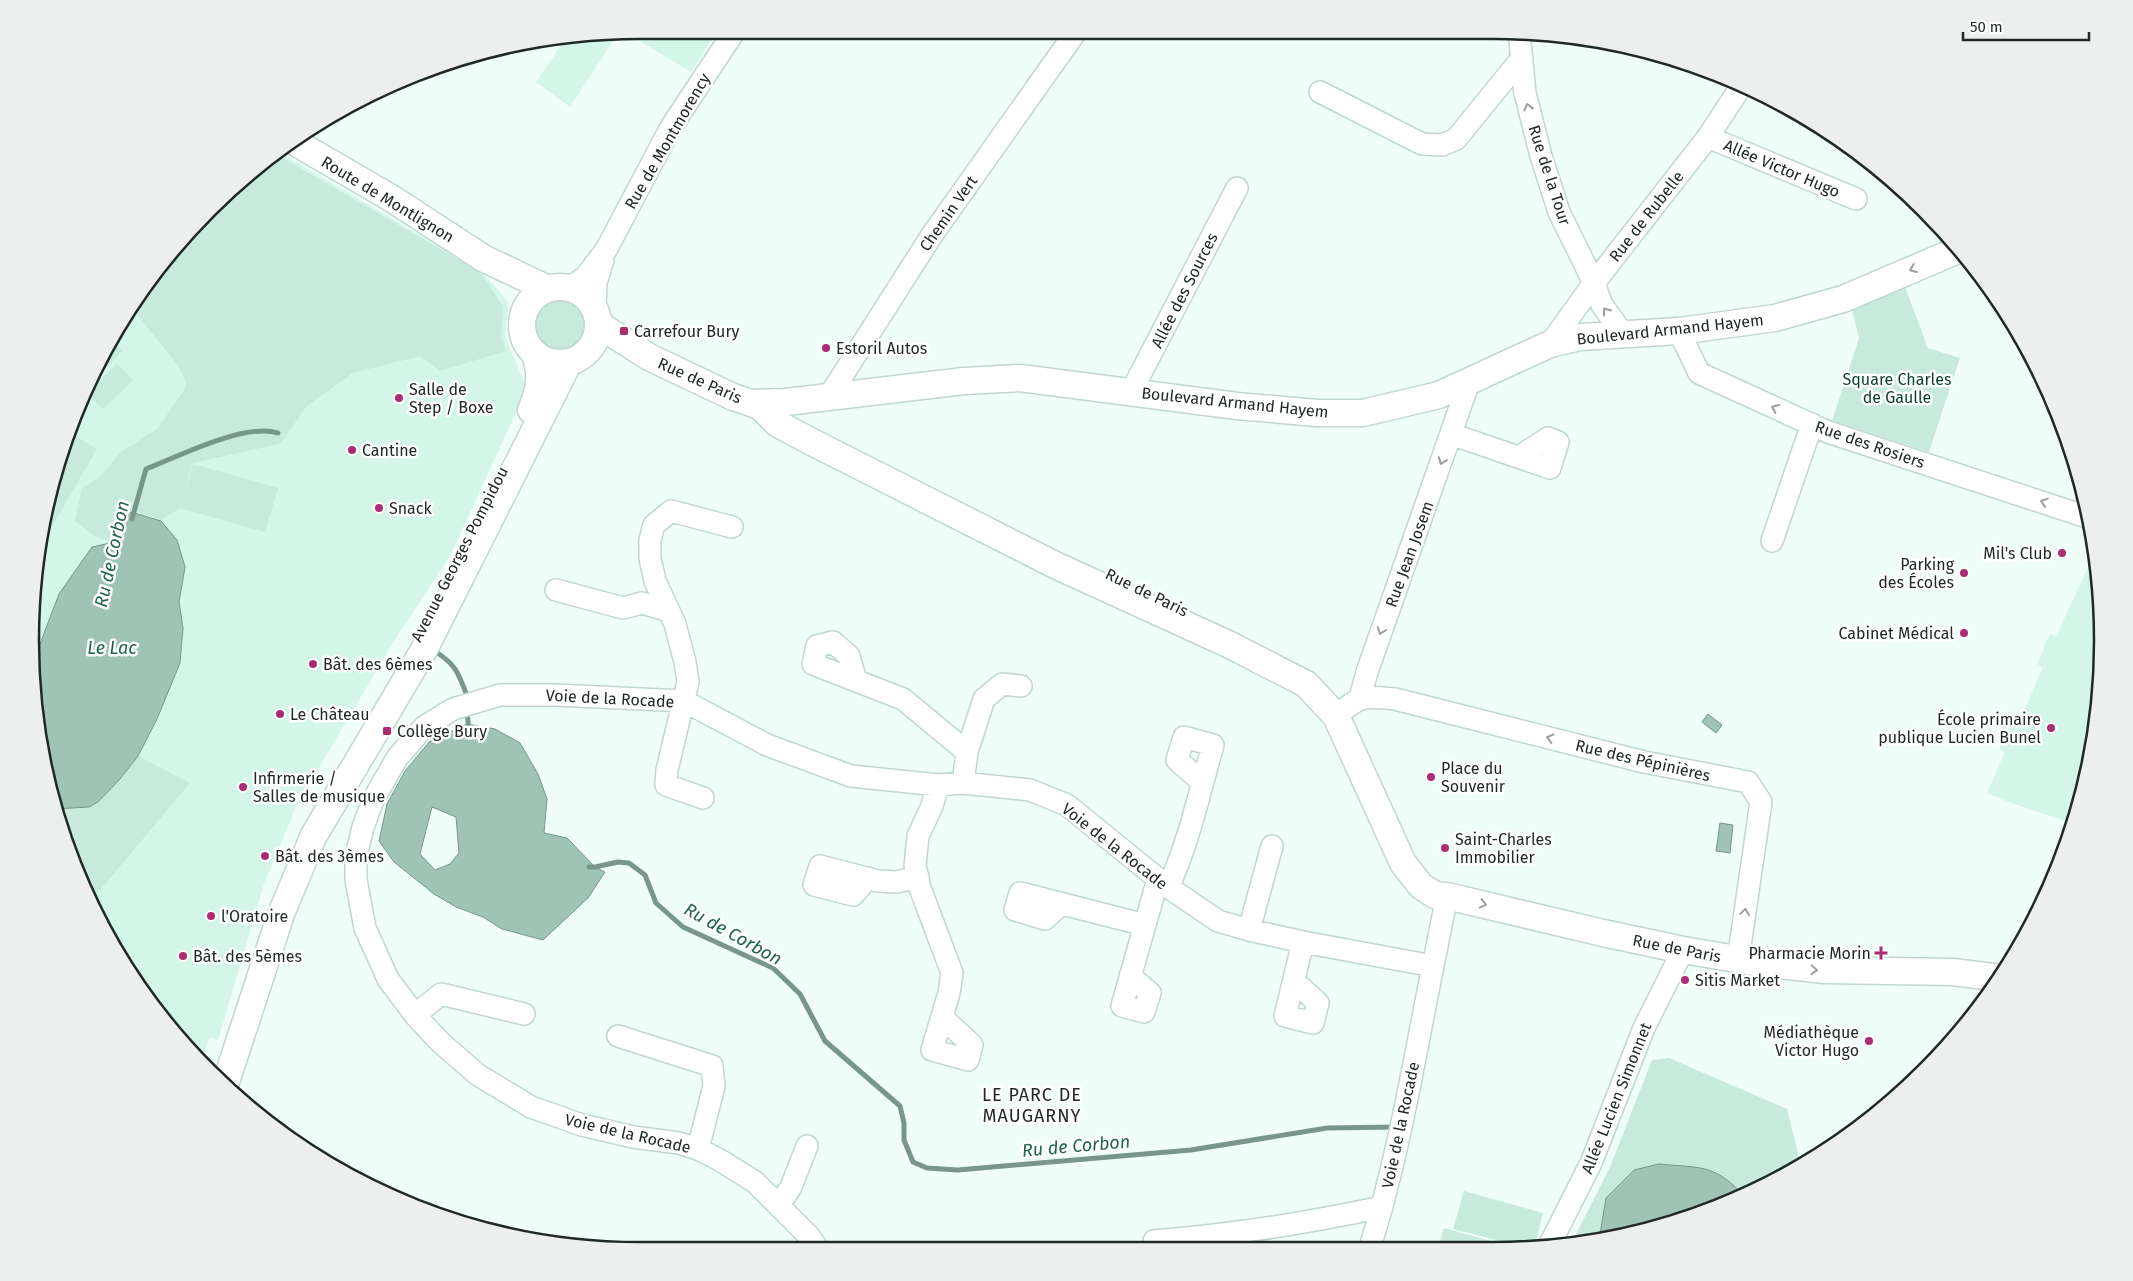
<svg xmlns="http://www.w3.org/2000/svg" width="2133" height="1281" font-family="'Fira Sans',sans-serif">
  <rect width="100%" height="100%" fill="#effef8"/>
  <path fill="#d4f6e9" d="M 568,35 L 617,35 L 570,107 L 536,82 Z
    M 630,35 L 714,35 L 691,72 Z
    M 277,151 L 481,271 L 505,298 L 508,305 L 505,336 L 527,389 L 450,556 L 394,641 L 317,771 L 302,793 L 265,881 L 218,1040 L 210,1037 L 200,1063 L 156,1012 L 112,946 L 62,837 L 42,759 L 30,641 L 35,561 L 62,445 L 133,301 L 209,209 Z
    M 2089,565 L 2096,568 L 2103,641 L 2091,760 L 2072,823 L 2017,805 L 1987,793 L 2005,752 L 1999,749 L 2004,737 L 2012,719 L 2019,722 L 2043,667 L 2037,664 L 2044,647 L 2050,634 L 2056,636 Z"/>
  <path fill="#c7eadd" d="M 274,153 L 480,272 L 503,306 L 501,337 L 506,351 L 440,371 L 420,356 L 353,373 L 307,406 L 280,444 L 192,463 L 182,500 L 193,464 L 278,488 L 265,532 L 180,508 L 161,520 L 131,510 L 108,541 L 95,536 L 75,521 L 82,488 L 100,477 L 121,452 L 158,428 L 184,390 L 186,381 L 178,365 L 130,306 L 209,209 Z
    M 1905,287 L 1928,348 L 1960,358 L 1929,452 L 1832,421 L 1859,338 L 1852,310 Z
    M535 326a26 26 0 1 1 52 0a26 26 0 1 1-52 0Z
    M 113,341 L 123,351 L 95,377 Z
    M 117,363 L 133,380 L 103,409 L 87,394 Z
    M 68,432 L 97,449 L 37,552 L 62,445 Z
    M 138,756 L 190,783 L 91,901 L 62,837 L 55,809 L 89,807 L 98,802 Z
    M 1669,1058 L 1787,1109 L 1800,1161 L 1804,1165 L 1689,1219 L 1570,1246 L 1610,1167 L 1652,1060 Z
    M 1464,1191 L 1543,1213 L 1535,1246 L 1520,1246 L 1453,1229 Z
    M 1444,1228 L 1509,1246 L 1438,1246 Z"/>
  <path fill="#9fc4b6" stroke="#79968b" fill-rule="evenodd" d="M 131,512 L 161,521 L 177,540 L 185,567 L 179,602 L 183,628 L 180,663 L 157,719 L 138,756 L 120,779 L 98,802 L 89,807 L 55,809 L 42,759 L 32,666 L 35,657 L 59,594 L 92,547 L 110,543 Z
    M 1708,714 L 1722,725 L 1716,733 L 1702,722 Z
    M 467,724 L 495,729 L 520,743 L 538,774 L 547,799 L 544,833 L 567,838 L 595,867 L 605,872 L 588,898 L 543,940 L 502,929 L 483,917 L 456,907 L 434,894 L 394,862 L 379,841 L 387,804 L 405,771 L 430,741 ZM 432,807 L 456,817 L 459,853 L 450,864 L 435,870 L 420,854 Z
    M 1720,823 L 1733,825 L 1730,853 L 1716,851 Z
    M 1659,1164 C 1697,1168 1714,1163 1742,1194 L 1689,1219 L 1599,1240 L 1606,1198 L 1634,1170 Z"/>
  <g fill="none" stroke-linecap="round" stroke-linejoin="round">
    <path stroke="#79968b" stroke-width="5" d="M 132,519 L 146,469 C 177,457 246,422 278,433
      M 436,652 C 455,664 458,672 466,693
      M 467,713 L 469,729
      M 589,867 L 595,867 L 618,862 L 629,863 L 645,875 L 656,903 L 683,927 L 773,968 L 800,994 L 825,1041 L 900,1106 L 904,1123 L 904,1140 L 913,1162 L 927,1168 L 958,1170 L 1191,1150 L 1327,1128 L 1395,1127"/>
    <g stroke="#bfd7ce" stroke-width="24">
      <path id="minor" d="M 1519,31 L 1525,93 L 1541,156 L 1559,212 L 1594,283 L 1602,305 L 1624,335
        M 1320,92 L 1422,144 L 1442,145 L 1456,139 L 1522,58
        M 1708,137 L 1856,199
        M 565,287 L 577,283 L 586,276 L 606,250 L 671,127 L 732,35
        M 595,310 L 596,283 L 603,260
        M 1679,331 L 1699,373 L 1828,432 L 2090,518
        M 1550,344 L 1594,283 L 1708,137 L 1740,88
        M 1131,392 L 1237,188
        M 828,398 L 932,235 L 1075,33
        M 1451,434 L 1550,468 L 1558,442 L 1548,438 L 1519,457
        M 1772,541 L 1812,424
        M 556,590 L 623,608 L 642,603 L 669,611
        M 856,681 L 849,656 L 833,642 L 817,646 L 813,664 L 903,699 L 967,752
        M 1360,698 L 1367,672 L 1469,382
        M 1336,716 C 1362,695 1361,696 1395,699 L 1644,762 L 1748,782 L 1761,802 L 1738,960
        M 963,783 L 967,752 L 984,699 L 1002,684 L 1021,686
        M 938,785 L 932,806 L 918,836 L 915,866 L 920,888 L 952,973 L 949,993 L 932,1050 L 968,1060 L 972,1045 L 942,1017
        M 703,798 L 666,785 L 667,770 L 688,682 L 685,662 L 675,624 L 655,581 L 650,558 L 650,540 L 654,525 L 671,511 L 732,527
        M 868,878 L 853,895 L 814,885 L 820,866 L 878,881 L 897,882 L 918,877
        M 1168,887 C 1188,846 1200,790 1213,745 L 1184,737 L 1177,760 L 1202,782
        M 1061,904 L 1045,919 L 1015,910 L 1020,893 L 1145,925
        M 1249,930 L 1272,846
        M 1433,966 L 1447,896
        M 1130,976 L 1150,993 L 1144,1012 L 1122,1006 L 1158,879
        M 1294,981 L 1318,1003 L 1313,1023 L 1285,1016 L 1303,942
        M 415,1015 L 441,994 L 524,1014
        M 618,1036 L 712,1066 L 714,1086 L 698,1149
        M 779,1205 L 791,1187 L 807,1146
        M 1154,1241 C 1231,1235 1307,1223 1382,1207
        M 1549,1246 L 1591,1163 L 1644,1028 L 1683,950
        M 818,1249 L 809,1236 L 755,1182 L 718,1159 L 698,1149 L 679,1143 L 633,1137 L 582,1125 L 531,1107 L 478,1075 L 440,1042 L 415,1015 L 388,979 L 365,928 L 356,880 L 356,856 L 363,827 L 373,800 L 397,758 L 424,727 L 453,709 L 500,695 L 556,695 L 684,701 L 767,745 L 851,776 L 938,785 L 963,783 L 1030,790 L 1067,805 L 1168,887 L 1218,921 L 1249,930 L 1303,942 L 1433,966 C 1414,1060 1399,1155 1370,1247"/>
    </g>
    <g stroke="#bfd7ce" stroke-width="29">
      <path id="major" d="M 293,141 L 391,198 L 483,258 L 548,289
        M522 325a38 38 0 1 1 76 0a38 38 0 1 1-76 0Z
        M 598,321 L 604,328 L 649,357 L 733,397 L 751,403 L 786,402 L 964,381 L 1020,378 L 1237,406 L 1317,413 L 1363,413 L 1439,395 L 1550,344 L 1580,337 L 1679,331 L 1775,318 L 1843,299 L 1958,250
        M 751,403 L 761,407 L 778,424 L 810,441 L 1055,565 L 1228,644 L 1306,684 L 1336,716 L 1403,863 L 1421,886 L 1435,895 L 1447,896 L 1603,933 L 1683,950 L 1760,963 L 1825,970 L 1953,972 L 2001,978
        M 531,410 C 540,390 542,375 535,354
        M 225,1085 L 281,914 L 314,835 L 425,648 L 569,362"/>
    </g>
    <use href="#minor" stroke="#fff" stroke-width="21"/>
    <use href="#major" stroke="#fff" stroke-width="26"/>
  </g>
  <defs><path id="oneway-chevron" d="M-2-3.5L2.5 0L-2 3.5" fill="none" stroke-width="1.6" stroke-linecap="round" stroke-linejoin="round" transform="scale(1.25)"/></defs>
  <g stroke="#9b9f9d">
    <use href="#oneway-chevron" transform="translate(1528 107) rotate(-104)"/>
    <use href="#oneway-chevron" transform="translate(1913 269) rotate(157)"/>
    <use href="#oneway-chevron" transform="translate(1606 311) rotate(-125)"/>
    <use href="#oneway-chevron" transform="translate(1775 408) rotate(-155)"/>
    <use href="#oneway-chevron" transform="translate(1442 461) rotate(110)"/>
    <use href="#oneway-chevron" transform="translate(2044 502) rotate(-162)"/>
    <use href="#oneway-chevron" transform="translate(1381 631) rotate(110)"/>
    <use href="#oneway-chevron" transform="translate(1550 738) rotate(-166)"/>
    <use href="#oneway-chevron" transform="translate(1483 904) rotate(13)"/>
    <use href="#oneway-chevron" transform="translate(1745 912) rotate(-82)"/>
    <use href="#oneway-chevron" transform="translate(1814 970) rotate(3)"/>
  </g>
  <g fill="#ad2a75" stroke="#fff" stroke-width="2">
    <rect x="619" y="326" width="10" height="10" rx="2.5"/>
    <circle cx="826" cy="348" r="5"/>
    <circle cx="399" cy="398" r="5"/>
    <circle cx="352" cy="450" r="5"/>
    <circle cx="379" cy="508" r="5"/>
    <circle cx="2062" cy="553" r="5"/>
    <circle cx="1964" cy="573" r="5"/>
    <circle cx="1964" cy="633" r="5"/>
    <circle cx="313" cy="664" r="5"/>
    <circle cx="280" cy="714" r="5"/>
    <circle cx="2051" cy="728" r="5"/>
    <rect x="382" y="726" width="10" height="10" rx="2.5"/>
    <circle cx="1431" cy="777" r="5"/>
    <circle cx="243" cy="787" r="5"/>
    <circle cx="1445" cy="848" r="5"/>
    <circle cx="265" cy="856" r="5"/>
    <circle cx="211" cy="916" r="5"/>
    <path d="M1878.5 945.5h5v5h5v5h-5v5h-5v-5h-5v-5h5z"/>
    <circle cx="183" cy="956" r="5"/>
    <circle cx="1685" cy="980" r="5"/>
    <circle cx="1869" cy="1041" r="5"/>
  </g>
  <g text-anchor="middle" stroke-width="5" stroke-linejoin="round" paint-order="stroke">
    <g font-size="16" fill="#202926" stroke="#fff">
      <text transform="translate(667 141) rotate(-60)" y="6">Rue de Montmorency</text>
      <text transform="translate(1782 168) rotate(23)" y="6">Allée Victor Hugo</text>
      <text transform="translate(1550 175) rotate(72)" y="6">Rue de la Tour</text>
      <text transform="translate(388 199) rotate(31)" y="6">Route de Montlignon</text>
      <text transform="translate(948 213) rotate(-55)" y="6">Chemin Vert</text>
      <text transform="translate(1646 216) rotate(-52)" y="6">Rue de Rubelle</text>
      <text transform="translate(1184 290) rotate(-63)" y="6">Allée des Sources</text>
      <text transform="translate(1670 329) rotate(-6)" y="6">Boulevard Armand Hayem</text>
      <text transform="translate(700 380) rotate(24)" y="6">Rue de Paris</text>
      <text transform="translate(1235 402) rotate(6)" y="6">Boulevard Armand Hayem</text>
      <text transform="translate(1870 444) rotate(19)" y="6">Rue des Rosiers</text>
      <text transform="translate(459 554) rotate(-63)" y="6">Avenue Georges Pompidou</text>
      <text transform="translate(1409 554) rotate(-70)" y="6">Rue Jean Josem</text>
      <text transform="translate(1147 592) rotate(26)" y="6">Rue de Paris</text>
      <text transform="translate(610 698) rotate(3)" y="6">Voie de la Rocade</text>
      <text transform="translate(1643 760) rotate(13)" y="6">Rue des Pépinières</text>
      <text transform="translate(1115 846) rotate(38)" y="6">Voie de la Rocade</text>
      <text transform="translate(1677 948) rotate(11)" y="6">Rue de Paris</text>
      <text transform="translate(1616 1098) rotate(-68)" y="6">Allée Lucien Simonnet</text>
      <text transform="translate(1400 1125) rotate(-78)" y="6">Voie de la Rocade</text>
      <text transform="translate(628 1133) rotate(13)" y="6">Voie de la Rocade</text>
    </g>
    <g font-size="16" fill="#202926" stroke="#fff" text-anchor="start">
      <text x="634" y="337">Carrefour Bury</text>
      <text x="836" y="354">Estoril Autos</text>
      <text x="409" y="395">Salle de<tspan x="409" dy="18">Step / Boxe</tspan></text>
      <text x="362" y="456">Cantine</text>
      <text x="389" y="514">Snack</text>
      <text x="2052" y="559" text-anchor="end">Mil's Club</text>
      <text x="1954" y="570" text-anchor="end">Parking<tspan x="1954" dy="18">des Écoles</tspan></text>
      <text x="1954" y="639" text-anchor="end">Cabinet Médical</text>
      <text x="323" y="670">Bât. des 6èmes</text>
      <text x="290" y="720">Le Château</text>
      <text x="2041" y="725" text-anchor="end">École primaire<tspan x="2041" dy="18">publique Lucien Bunel</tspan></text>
      <text x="397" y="737">Collège Bury</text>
      <text x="1441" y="774">Place du<tspan x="1441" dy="18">Souvenir</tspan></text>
      <text x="253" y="784">Infirmerie /<tspan x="253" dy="18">Salles de musique</tspan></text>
      <text x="1455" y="845">Saint-Charles<tspan x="1455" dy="18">Immobilier</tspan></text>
      <text x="275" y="862">Bât. des 3èmes</text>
      <text x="221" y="922">l'Oratoire</text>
      <text x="1871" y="959" text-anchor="end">Pharmacie Morin</text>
      <text x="193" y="962">Bât. des 5èmes</text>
      <text x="1695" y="986">Sitis Market</text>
      <text x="1859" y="1038" text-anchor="end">Médiathèque<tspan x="1859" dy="18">Victor Hugo</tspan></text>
    </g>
    <g font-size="16" fill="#093e30" stroke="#fff">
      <text x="1897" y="385">Square Charles<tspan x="1897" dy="18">de Gaulle</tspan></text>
    </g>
    <g font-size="18" font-style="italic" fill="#1f624f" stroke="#fff">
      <text transform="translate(112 554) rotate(-78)" y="6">Ru de Corbon</text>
      <text x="112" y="654">Le Lac</text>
      <text transform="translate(733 934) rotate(29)" y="6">Ru de Corbon</text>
      <text transform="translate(1076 1146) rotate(-5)" y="6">Ru de Corbon</text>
    </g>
    <g font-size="18" letter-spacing="1" fill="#202926" stroke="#fff">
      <text x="1032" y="1101">LE PARC DE<tspan x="1032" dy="21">MAUGARNY</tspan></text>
    </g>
  </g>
  <path d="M0 0H2133V1281H0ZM640 39H1493A601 601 0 0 1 2094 640V641A601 601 0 0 1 1493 1242H640A601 601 0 0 1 39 641V640A601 601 0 0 1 640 39Z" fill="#edeeee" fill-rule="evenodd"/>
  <path fill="none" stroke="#202926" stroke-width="2.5" d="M640 39H1493A601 601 0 0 1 2094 640V641A601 601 0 0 1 1493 1242H640A601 601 0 0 1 39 641V640A601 601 0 0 1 640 39Z"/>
  <path d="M1963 32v8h126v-8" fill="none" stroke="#202926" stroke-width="2.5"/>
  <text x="1970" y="32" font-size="15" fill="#202926" stroke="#ffffff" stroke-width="4" paint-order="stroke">50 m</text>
</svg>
